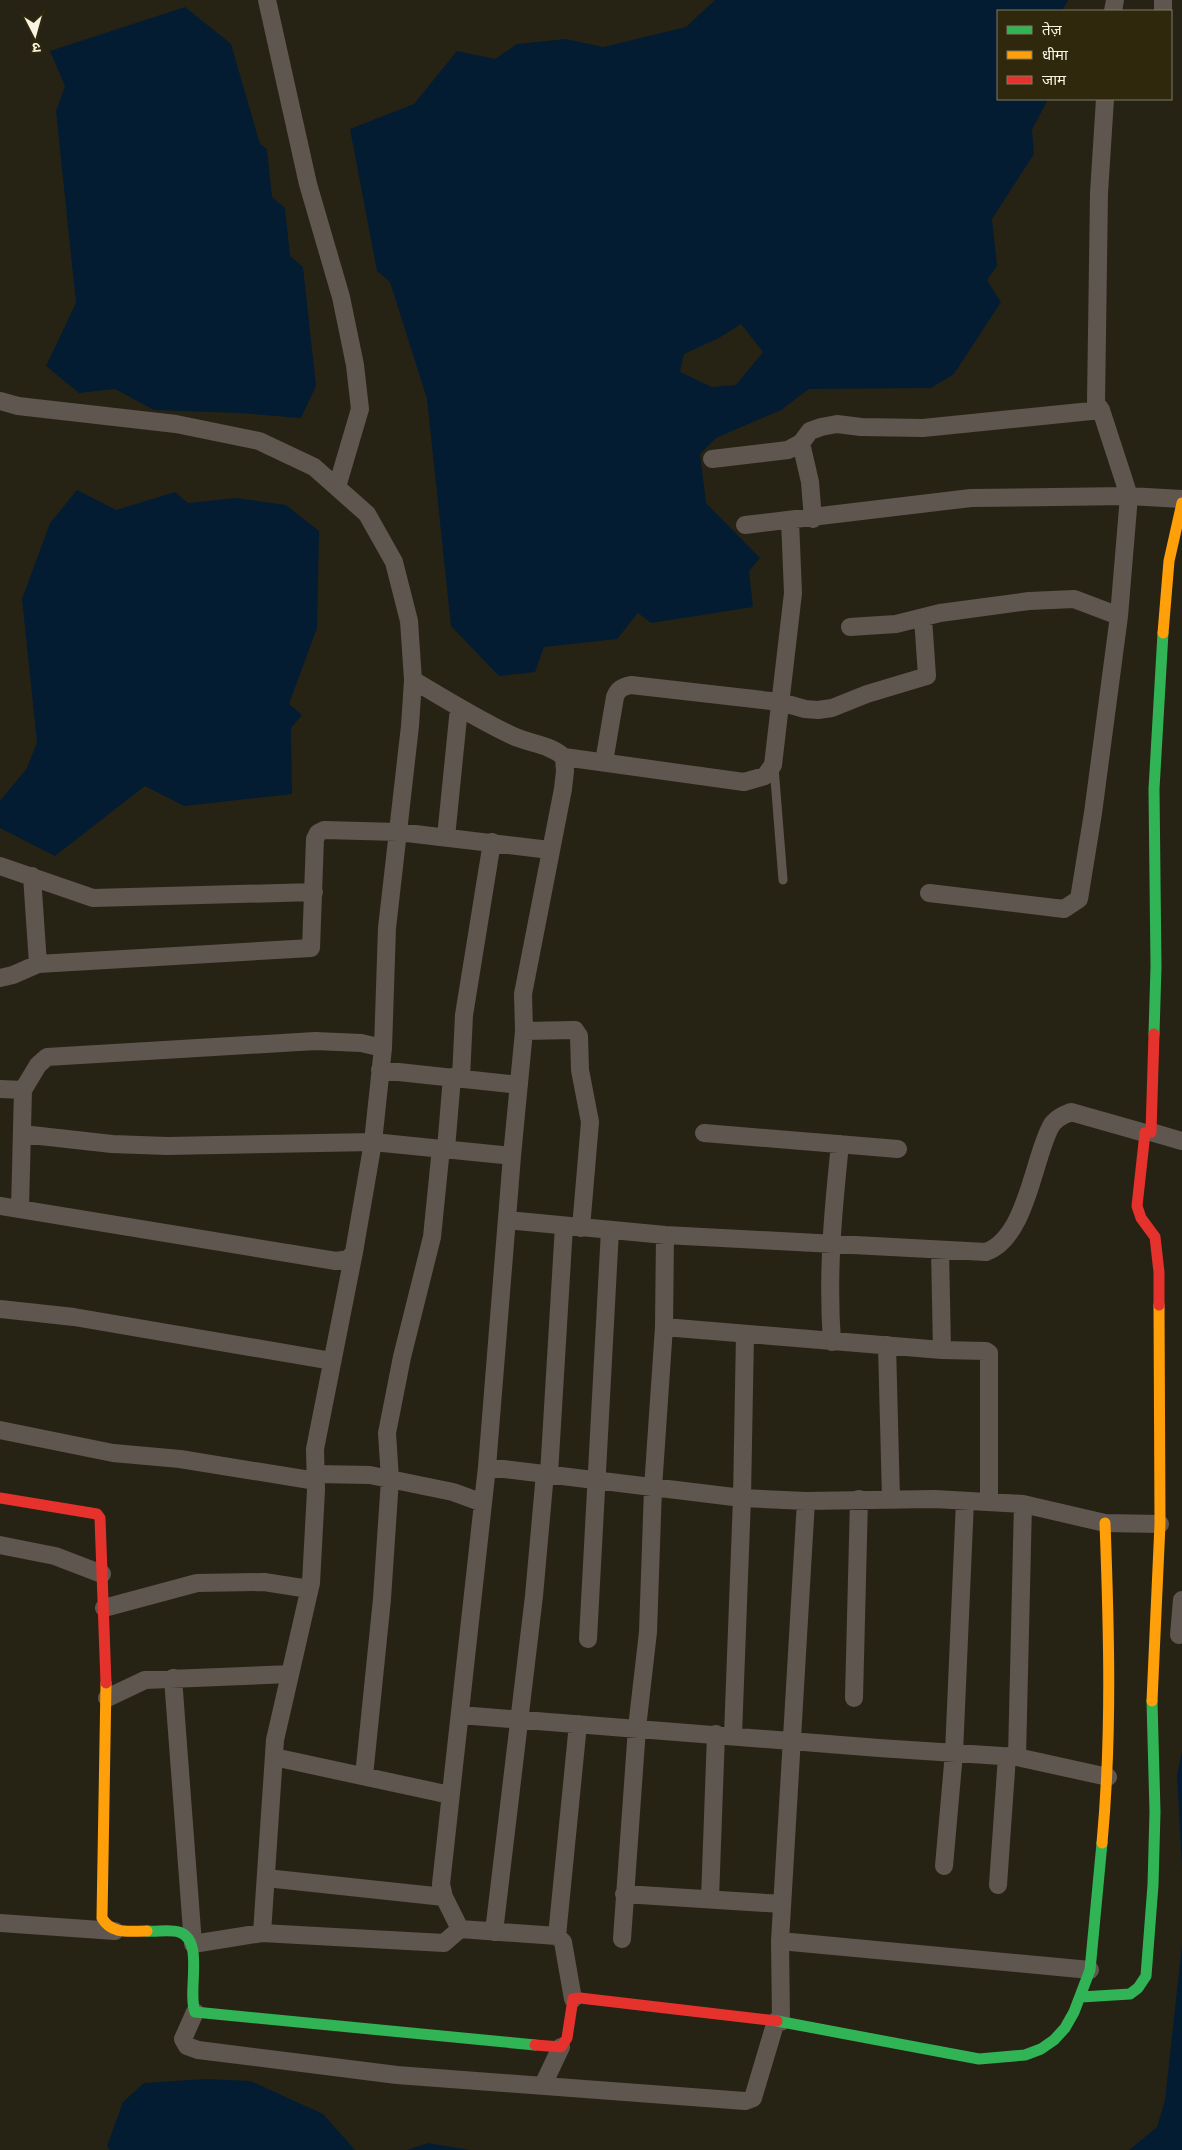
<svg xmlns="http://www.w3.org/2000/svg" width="1182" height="2150" font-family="Quicksand,'Noto Sans Devanagari',sans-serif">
  <rect width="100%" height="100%" fill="#272314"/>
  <path fill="#041c31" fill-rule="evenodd" d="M 715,0 L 1068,0 L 1062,11 L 998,11 L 998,99 L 1048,99 L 1032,130 L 1034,154 L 992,219 L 997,266 L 987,280 L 1001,302 L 954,374 L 931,388 L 809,389 L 781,410 L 716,438 L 700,454 L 706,503 L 760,558 L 749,571 L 753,607 L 651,623 L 638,613 L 617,639 L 544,647 L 535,672 L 499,676 L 451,626 L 427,399 L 390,282 L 377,271 L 350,129 L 414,104 L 457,51 L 495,59 L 517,44 L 566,39 L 603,47 L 686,27 ZM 741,324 L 763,352 L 736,385 L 712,387 L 680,372 L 684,354 L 719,338 Z
    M 185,7 L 231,44 L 260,144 L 267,149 L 272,197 L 285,208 L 290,256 L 303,267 L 316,386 L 301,418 L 240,413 L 154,410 L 115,389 L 79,393 L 46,366 L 76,303 L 56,111 L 65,86 L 50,51 Z
    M 77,490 L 116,510 L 175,492 L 188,503 L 236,498 L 286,505 L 319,531 L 317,628 L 289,704 L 302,715 L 291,728 L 292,794 L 184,806 L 145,786 L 55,856 L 0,828 L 0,801 L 27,768 L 37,742 L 22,599 L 50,523 Z
    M 1182,1752 L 1182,1867 L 1177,1775 Z
    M 1182,1945 L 1182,2150 L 1129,2150 L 1157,2127 L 1165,2100 Z
    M 206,2079 L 251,2081 L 323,2114 L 355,2150 L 110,2150 L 107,2146 L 123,2102 L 144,2083 Z
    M 428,2143 L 470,2150 L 407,2150 Z"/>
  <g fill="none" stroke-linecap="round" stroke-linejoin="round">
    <path stroke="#5f5650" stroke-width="9" d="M 774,767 L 783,880"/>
    <path stroke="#5f5650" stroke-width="18" d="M 267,0 L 308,184 L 341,297 L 355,365 L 360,409 L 337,487
      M 1113,11 L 1115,0
      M 1163,11 L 1163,0
      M 1105,99 L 1099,193 L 1096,403 L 1101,410 L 1129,496 L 1182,499
      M 0,401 L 18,406 L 176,424 L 259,441 L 314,467 L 367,514 L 394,562 L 409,621 L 413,680 L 410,726 L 387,928 L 383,1048 L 373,1142 L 167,1146 L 112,1144 L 22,1134
      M 801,443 L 810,482 L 813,519
      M 712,459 L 788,450 L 801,443 L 810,431 L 821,427 L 837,424 L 861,427 L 923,428 L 1101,410
      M 745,525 L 971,498 L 1129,496 L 1119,616 L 1093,813 L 1079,899 L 1064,909 L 929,893
      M 850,627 L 896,624 L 940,613 L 1029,601 L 1074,599 L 1119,616
      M 413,680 C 445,699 477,719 511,735 C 528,744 548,743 564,757 L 565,771 L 563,789 L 523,994 L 524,1031 L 512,1156
      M 564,757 L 744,782 L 765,776 L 773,765 L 793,593 L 790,520
      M 604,762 L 615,697 C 618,689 622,687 631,685 L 780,702 L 805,709 L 818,710 L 832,708 L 867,694 L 927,676 L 923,618
      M 446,837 L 459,708
      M 0,866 L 93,898 L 314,892
      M 32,876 L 38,964
      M 0,978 L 13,975 L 38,964 L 311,948 L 315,839 L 318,833 L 324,830 L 398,832 L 550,850
      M 524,1031 L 575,1030 L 579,1036 L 580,1070 L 590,1122 L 581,1228
      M 380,1070 L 519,1085
      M 461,1078 L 464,1015 L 492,842
      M 0,1089 L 23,1090 L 38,1065 L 47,1057 L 315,1041 L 361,1043 L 383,1048
      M 1151,1132 L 1182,1141
      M 704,1133 L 898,1149
      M 446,1149 L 452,1077
      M 0,1206 L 336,1261 L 349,1259 L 354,1252 L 373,1142 L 512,1156 L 487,1467 L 441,1884 L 444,1897 L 460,1929
      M 20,1209 L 23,1090
      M 507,1220 L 665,1235 L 986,1252 C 1026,1238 1033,1161 1050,1128 C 1054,1119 1063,1115 1071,1112 L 1145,1133
      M 940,1250 L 942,1350
      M 0,1309 L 74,1317 L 332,1361
      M 664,1327 L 942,1350 L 986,1351 L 989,1353 L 989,1502
      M 832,1342 C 827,1273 833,1212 840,1144
      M 887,1345 L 891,1499
      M 0,1430 L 113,1453 L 180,1459 L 316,1481
      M 487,1467 L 742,1498 L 806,1501 L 935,1499 L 1023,1504 L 1105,1523 L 1160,1524
      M 316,1474 L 370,1475 L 453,1492 L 483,1503
      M 549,1474 L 564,1226
      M 0,1545 L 55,1556 L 102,1574
      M 104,1608 L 197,1583 L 264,1582 L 309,1589
      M 1179,1635 L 1182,1600
      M 588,1639 L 610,1230
      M 173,1678 L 193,1944 L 262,1933 L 444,1943 L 460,1929 L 557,1936 L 563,1942 L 573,1999
      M 107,1698 L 145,1680 L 290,1674
      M 854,1698 L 859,1499
      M 460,1715 L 879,1748 L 1017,1757 L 1108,1777
      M 733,1735 L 742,1498 L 745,1334
      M 274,1757 L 450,1795
      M 1017,1757 L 1023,1504
      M 364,1776 L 382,1599 L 390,1479 L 387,1433 L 402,1357 L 432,1237 L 441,1148
      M 944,1866 L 954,1753 L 965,1501
      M 266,1878 L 444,1897
      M 998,1885 L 1007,1756
      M 624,1894 L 782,1904
      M 710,1899 L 716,1734
      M 0,1923 L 115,1931
      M 494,1932 L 534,1596 L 545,1473
      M 262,1933 L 275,1740 L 311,1583 L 316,1490 L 315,1449 L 354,1252
      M 557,1936 L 578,1724
      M 622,1939 L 637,1728 L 648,1632 L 653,1488 L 664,1327 L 665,1235
      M 780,1941 L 1090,1970
      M 195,2012 L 183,2039 L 187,2046 L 198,2050 L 397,2075 L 745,2101 L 753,2098 L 776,2021
      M 781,2022 L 780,1941 L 806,1501
      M 543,2085 L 561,2047"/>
    <path stroke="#30b455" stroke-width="11" d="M 1154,1034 L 1156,967 L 1154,789 L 1163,633
      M 147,1931 C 156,1932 170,1929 179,1932 C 205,1940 187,1991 195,2012 L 535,2045
      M 1081,1997 L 1130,1994 L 1138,1988 L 1146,1976 L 1153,1885 L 1155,1812 L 1152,1701
      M 777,2021 L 979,2059 L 1025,2055 L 1041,2049 L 1054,2040 L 1065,2028 L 1074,2012 L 1090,1970 L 1102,1843"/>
    <path stroke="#ff9f0a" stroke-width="11" d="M 1163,633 L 1169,561 L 1182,503
      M 106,1683 L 102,1918 C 112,1935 129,1931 147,1931
      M 1152,1701 L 1160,1524 L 1159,1305
      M 1102,1843 C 1112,1736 1109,1630 1105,1523"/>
    <path stroke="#e5322d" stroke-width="11" d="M 1154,1034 L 1151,1132 L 1145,1133 L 1137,1206 L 1141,1218 L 1155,1237 L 1159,1272 L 1159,1305
      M 0,1498 L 97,1514 L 100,1518 L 106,1683
      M 535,2045 L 561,2047 L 567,2038 L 573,1999 L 580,1998 L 777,2021"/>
  </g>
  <rect x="997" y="10" width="175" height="90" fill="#2f280c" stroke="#807a62"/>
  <rect x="1007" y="26" width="25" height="8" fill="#30b455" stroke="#807a62"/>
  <text x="1042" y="35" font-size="15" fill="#f9f5e4">तेज़</text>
  <rect x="1007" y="51" width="25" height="8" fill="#ff9f0a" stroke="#807a62"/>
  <text x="1042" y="60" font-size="15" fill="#f9f5e4">धीमा</text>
  <rect x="1007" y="76" width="25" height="8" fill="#e5322d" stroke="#807a62"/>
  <text x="1042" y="85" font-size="15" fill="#f9f5e4">जाम</text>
  <g transform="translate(35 35) rotate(174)" stroke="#2f280c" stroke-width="4" paint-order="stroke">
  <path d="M0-4L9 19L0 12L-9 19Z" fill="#f9f5e4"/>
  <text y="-8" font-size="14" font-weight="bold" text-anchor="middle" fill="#f9f5e4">उ</text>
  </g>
</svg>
